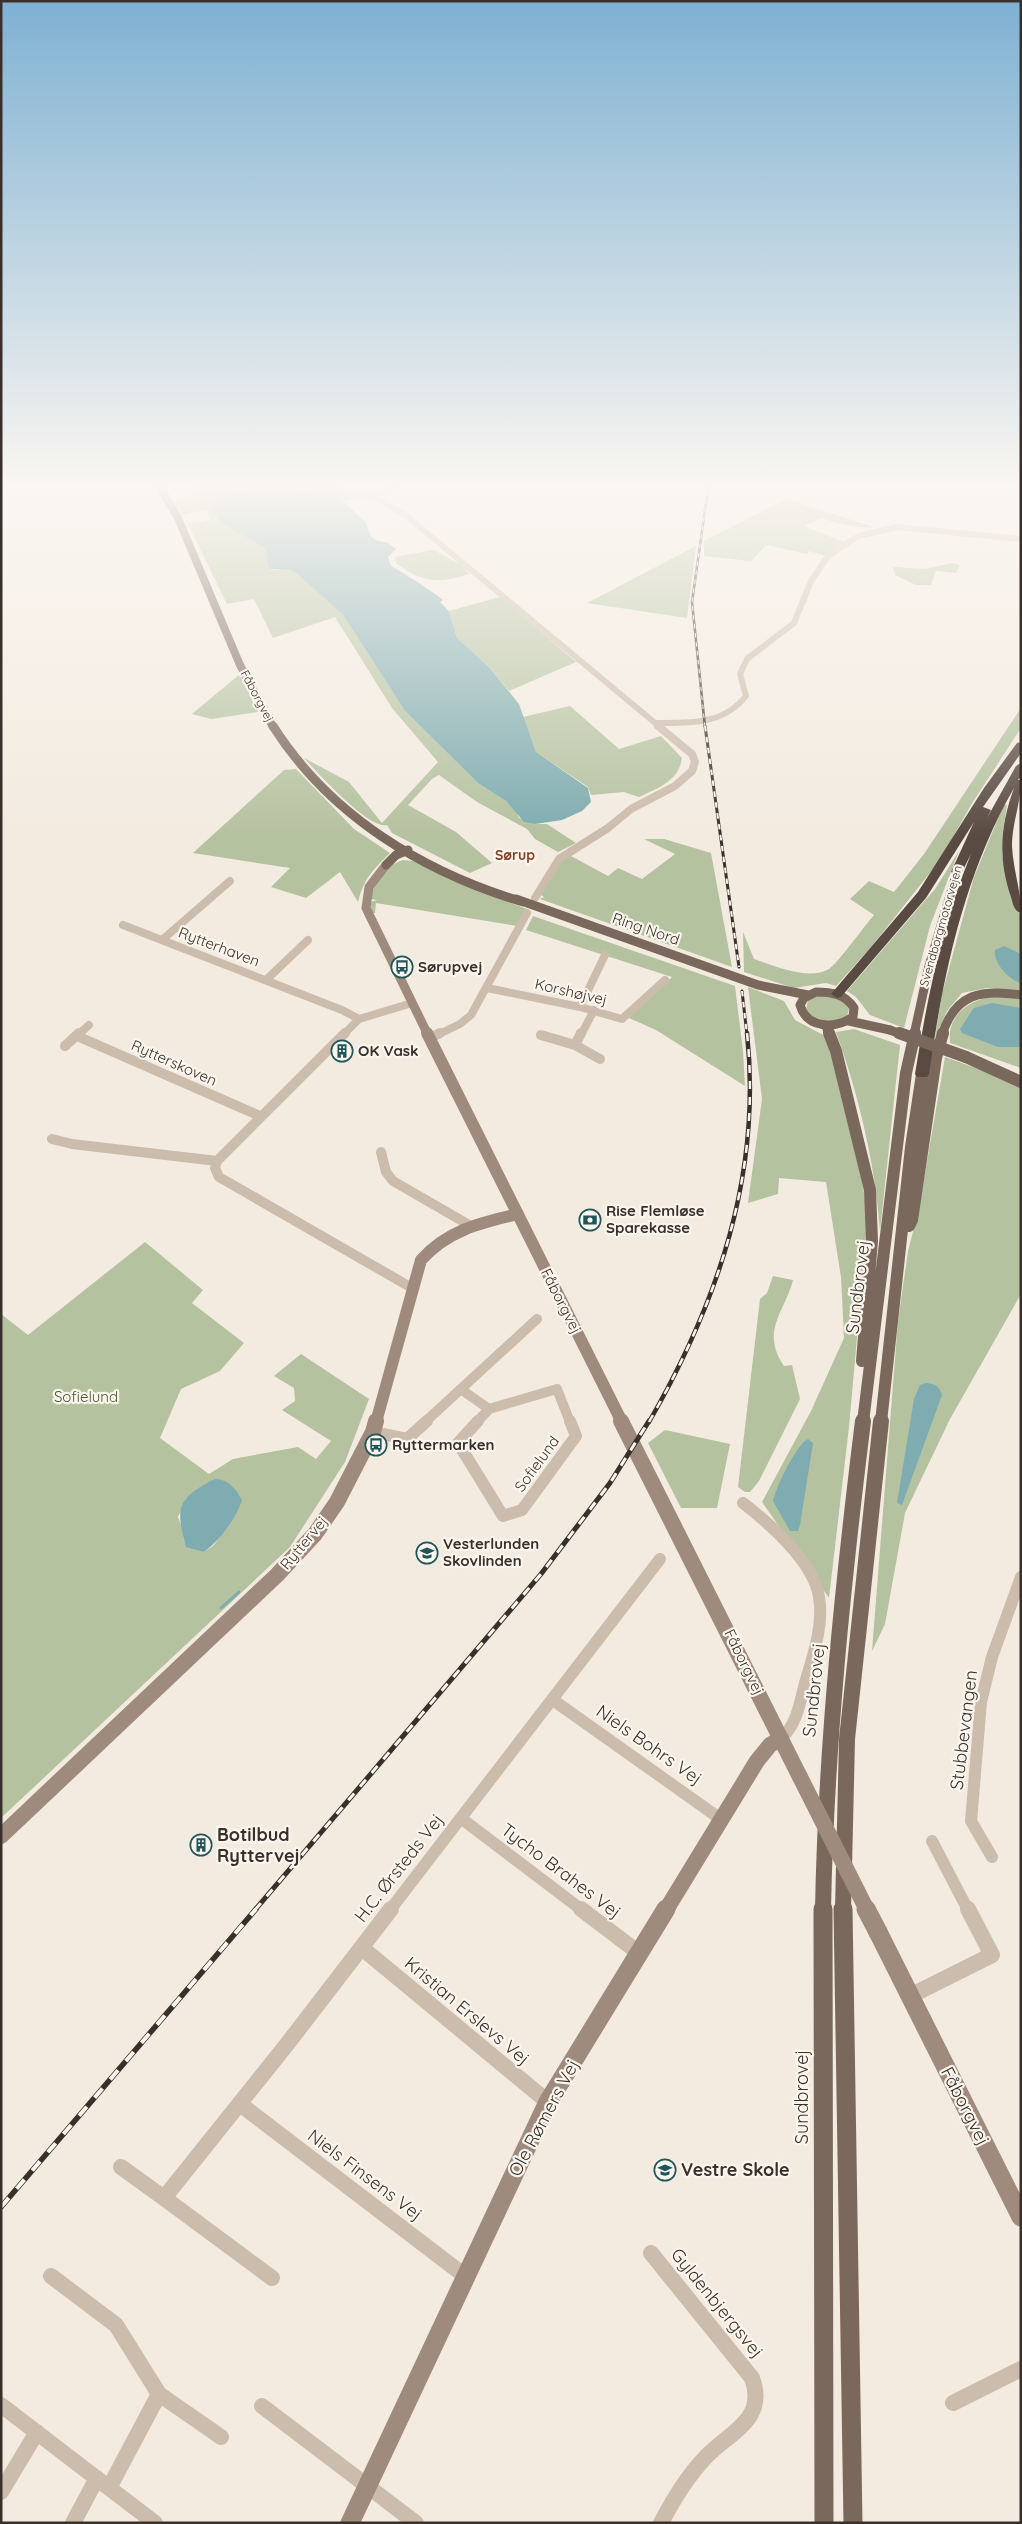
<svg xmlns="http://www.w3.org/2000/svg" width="1022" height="2524" font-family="Quicksand,sans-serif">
  <rect width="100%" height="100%" fill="#f3ebe0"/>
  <path fill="#b5c2a0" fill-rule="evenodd" d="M 209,482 L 274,482 L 359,496 L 343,501 L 286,490 L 266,488 L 211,508 L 216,518 L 222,523 L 266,548 L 271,570 L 289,570 L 297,574 L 343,615 L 405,711 L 478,783 L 506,801 L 515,809 L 519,818 L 535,824 L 547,824 L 576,843 L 558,852 L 535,839 L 527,829 L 477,802 L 439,775 L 432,779 L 408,805 L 456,832 L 492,863 L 470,873 L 392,833 L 387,825 C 369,830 317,772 304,758 L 349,782 L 382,823 L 438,762 L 392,708 L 335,617 L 273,638 L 254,599 L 227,604 L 188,524 L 210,520 L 206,510 L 183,515 L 177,505 L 198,496 Z
    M 786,499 L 874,527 C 862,530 833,522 821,518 L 804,526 L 844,542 L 826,556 L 809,551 L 807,554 L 766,545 L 751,561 L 704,556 L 704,541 Z
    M 696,546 L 687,618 L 587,603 Z
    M 434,550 L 461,565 L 470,574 C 438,583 424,584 396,563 L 395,557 Z
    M 952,563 L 960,565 L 956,573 L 936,571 L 931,585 L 916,585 L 895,575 L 893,567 L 925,569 Z
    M 500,597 L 576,662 L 509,691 L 489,667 L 457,638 L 449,611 Z
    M 240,674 L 258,712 L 211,719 L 192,714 Z
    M 570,706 L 619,749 L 661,736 L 682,758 C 679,781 658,788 639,797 L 624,792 L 591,795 L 588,787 L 536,752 L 523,717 Z
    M 1021,708 L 1021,728 L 971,805 L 940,860 L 872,946 L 836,986 L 826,983 L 794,988 L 744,972 L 743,932 L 754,959 C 775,966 808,981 829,969 C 838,963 865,925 874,915 L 850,899 L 869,881 L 894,892 L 924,854 Z
    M 296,769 L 354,829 L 390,853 C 373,870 364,878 358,902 L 340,872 L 306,898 L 271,887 L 290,868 L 193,853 L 284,770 Z
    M 1004,804 L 1007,805 L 1003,830 L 1002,855 L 1013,898 L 1021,917 L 1021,991 L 987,988 L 962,993 L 947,1011 L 935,1038 L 942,994 L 974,877 Z
    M 644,839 L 664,839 L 711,853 L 732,967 L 540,899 L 544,897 L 541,895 L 557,864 L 569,855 L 608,876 L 618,868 L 642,879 L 675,854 Z
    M 959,851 L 930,926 L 904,1028 L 870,1015 L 856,997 L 847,991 L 935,889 Z
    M 403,860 L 413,861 L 495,897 L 527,909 L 517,926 L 376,903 L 375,913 L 371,913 L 370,902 L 377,900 L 370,899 C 375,882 385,866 403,860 Z
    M 533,916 L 735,986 L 743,1051 L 745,1086 L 656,1030 L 629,1018 L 672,977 L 526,930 Z
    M 748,987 L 784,1001 L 795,1020 L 827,1037 L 860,1171 L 868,1215 L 849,1427 L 829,1598 L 762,1502 L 811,1411 L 844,1338 L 841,1277 L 826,1182 L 779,1178 L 778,1194 L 748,1203 L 762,1099 Z
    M 828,995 L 843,1001 L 849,1009 L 847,1016 L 838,1022 L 815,1019 L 806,1009 L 808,1001 L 815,997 Z
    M 995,996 L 1021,998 L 1021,1068 L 950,1043 C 947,1014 969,1000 995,996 Z
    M 854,1029 L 900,1045 L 880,1231 C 875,1163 859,1096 836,1032 Z
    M 945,1057 L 1018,1083 L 1021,1093 L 1021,1294 L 950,1419 L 905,1513 L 885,1624 L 872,1651 L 898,1321 L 908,1251 L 919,1208 Z
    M 145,1242 L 203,1290 L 192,1303 L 244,1343 L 220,1371 L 181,1389 L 160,1438 L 209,1474 L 233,1459 L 298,1447 L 316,1459 L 331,1441 L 282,1410 L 295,1401 L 294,1388 L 274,1376 L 301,1354 L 369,1399 L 345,1462 L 290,1547 L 1,1818 L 1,1314 L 28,1335 ZM 186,1498 L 238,1510 L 214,1545 L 204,1552 L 184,1541 L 183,1530 L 178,1517 Z
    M 773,1276 L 793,1280 C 785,1312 760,1331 784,1366 L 792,1365 L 800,1399 L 759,1481 L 750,1492 L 745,1492 L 738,1487 L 760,1299 L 767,1293 Z
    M 665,1430 L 730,1444 L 717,1508 L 681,1508 L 648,1443 Z"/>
  <path fill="#7facb0" d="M 266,488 C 282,489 331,494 343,502 C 349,505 359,517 366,522 C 371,549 382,535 396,549 L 388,557 L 391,566 C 410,577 426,587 443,600 L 440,602 L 449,611 L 457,638 L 489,667 L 519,704 L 536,752 L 588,788 L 591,802 L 582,811 L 562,820 L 535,824 L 524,822 L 506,801 L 478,783 L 405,711 L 343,615 L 297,574 L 289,570 L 269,569 L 265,548 L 222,523 C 216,518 210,511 212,503 L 228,494 Z
    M 1004,946 L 1021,954 L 1021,983 C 1009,980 993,963 995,950 Z
    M 992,1003 L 1021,1008 L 1021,1047 L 998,1047 L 962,1033 L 960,1029 L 974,1008 Z
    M 926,1383 C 936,1384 939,1386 942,1395 L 902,1505 L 897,1503 L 914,1399 L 920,1385 Z
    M 808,1439 L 813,1443 L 800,1525 L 798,1531 L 790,1531 L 773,1501 C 775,1489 797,1443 808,1439 Z
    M 215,1479 C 228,1479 236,1489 242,1500 C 236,1519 220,1540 204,1552 L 186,1547 C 175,1507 177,1498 215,1479 Z"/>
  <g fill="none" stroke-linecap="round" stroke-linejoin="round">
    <path stroke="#7facb0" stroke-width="3" d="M 221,1608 L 239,1592"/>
    <path stroke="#ccbcac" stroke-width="6" d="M 288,482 L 372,496 L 404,514 L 660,727
      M 372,496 L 406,482
      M 171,505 L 190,499 L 204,482
      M 656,723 C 690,723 723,725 746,696 L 740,674 L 747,659 L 794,623 L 811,581 L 826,559 L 836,550 L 859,536 L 897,527 L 1021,539"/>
    <path stroke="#ccbcac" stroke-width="8" d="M 535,898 L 559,859 L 608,828 L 631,809 L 675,786 L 692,771 L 695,762 L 692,754 L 658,726
      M 123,925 L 342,1010 L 359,1019
      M 162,940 L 230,881
      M 266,980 L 308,940
      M 487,988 L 580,1007 L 622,1019 L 665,980
      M 580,1007 L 605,955
      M 78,1035 L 89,1025
      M 343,1035 L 359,1019 L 412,1003
      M 437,1035 L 460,1024 L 471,1015 L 527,913
      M 581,1035 L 594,1010"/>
    <path stroke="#ccbcac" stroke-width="10" d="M 345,1033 L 217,1161 L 215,1168 L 219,1177 L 412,1288
      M 541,1035 L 575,1045 L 600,1059
      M 77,1036 L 260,1116
      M 430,1038 L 440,1033
      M 575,1045 L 581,1033
      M 65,1046 L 79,1033
      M 52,1139 L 72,1144 L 217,1161
      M 381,1152 L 386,1172 L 393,1181 L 471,1226
      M 462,1390 L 489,1409
      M 489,1409 L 557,1389 L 570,1422
      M 425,1422 L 537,1319
      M 477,1422 L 489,1409"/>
    <path stroke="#ccbcac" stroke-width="12" d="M 478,1421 L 458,1443 L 503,1516 L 522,1510 L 576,1436 L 570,1421
      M 373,1432 L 407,1439 L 427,1421
      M 743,1503 C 769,1523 814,1562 819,1597 C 824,1625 813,1656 805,1683 C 800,1702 797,1725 781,1738
      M 553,1700 L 722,1820
      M 462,1819 L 582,1910
      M 932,1841 L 968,1910
      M 992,1857 L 971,1821 L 981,1702 L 992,1657 L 1021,1577
      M 390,1910 L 660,1559"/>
    <path stroke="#ccbcac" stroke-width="16" d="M 581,1909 L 639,1953
      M 362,1948 L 548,2102
      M 910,1996 L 992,1955 L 968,1909
      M 240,2104 L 465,2276
      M 121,2167 L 164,2198 L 288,2043 L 391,1909
      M 164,2198 L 272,2278
      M 651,2253 L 752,2378 C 768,2421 727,2433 704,2459 C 686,2478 673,2500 661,2523
      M 51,2276 L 116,2325 L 159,2394 L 221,2437
      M 953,2403 L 1021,2369
      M 1,2405 L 155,2523
      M 262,2406 L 416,2523
      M 109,2488 L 159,2394
      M 1,2492 L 37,2432
      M 73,2523 L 97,2478"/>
    <path stroke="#9f8b7d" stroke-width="9" d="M 386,865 L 369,887 L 366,908 L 428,1035"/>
    <path stroke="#9f8b7d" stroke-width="12" d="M 427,1033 L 622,1422
      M 376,1422 L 421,1260 C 448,1230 480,1223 518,1214"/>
    <path stroke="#9f8b7d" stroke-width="16" d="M 621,1421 L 800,1777
      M 1,1836 L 277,1575 L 315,1534 L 337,1502 L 373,1432 L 376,1421
      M 666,1910 L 757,1761 L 770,1745 L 781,1738"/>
    <path stroke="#9f8b7d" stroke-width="19" d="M 878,1932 L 1021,2217
      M 350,2523 L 548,2102 L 666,1909"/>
    <path stroke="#7b685c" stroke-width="8" d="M 157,482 L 178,518 L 240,665 L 273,727"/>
    <path stroke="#7b685c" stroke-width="9" d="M 273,726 C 330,816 423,872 523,902
      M 386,865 L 396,855 L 408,850
      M 516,899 L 758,985 L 808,995
      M 816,992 C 832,992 845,994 854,1008 L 853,1017 C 835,1029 807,1029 800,1005 L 804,998 Z
      M 849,1021 L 890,1030
      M 826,1026 L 829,1035
      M 914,1035 L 929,966 L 957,872
      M 942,1035 C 955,993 982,989 1021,995"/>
    <path stroke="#7b685c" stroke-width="12" d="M 829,1033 L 836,1051 L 870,1190 L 872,1241 L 862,1361
      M 966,1057 L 1021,1082
      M 909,1226 L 912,1220 L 936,1058 L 943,1033
      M 863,1422 L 906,1073 L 915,1033
      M 881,1422 L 911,1147 L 922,1074"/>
    <path stroke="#7b685c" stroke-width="16" d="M 823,1910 C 826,1746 843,1583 863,1421
      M 843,1910 L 847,1739 L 881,1421"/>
    <path stroke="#7b685c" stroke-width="19" d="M 823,1909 L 824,2523
      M 843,1909 L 853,2523"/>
    <path fill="#5a4b42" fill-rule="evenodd" d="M 1021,742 L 1021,753 L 983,807 L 991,810 L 987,818 L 1016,766 L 1021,763 L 1021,776 L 1018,780 L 1021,780 C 1021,803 1012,823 1012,846 C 1013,869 1021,890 1021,913 C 1014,911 1013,904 1011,897 C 998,859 1000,826 1014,788 C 964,875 943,975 929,1074 L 927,1077 L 917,1077 L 915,1074 C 927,999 942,925 971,854 L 961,874 L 957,875 L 951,872 L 974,822 L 926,898 L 841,997 L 837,998 L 831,994 L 918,892 L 984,788 L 1017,743 Z"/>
    <g stroke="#3a302b" stroke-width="2.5">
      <path id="rail-far4" d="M 705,727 L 692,602 L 709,482"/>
    </g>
    <g stroke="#3a302b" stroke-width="3">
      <path id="rail-far3" d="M 705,726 L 739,967
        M 742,991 L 747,1035"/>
    </g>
    <g stroke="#3a302b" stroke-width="4.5">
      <path id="rail-far2" d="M 649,1422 C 718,1302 762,1174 747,1033"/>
    </g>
    <g stroke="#3a302b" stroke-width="5">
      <path id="rail-far1" d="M 255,1910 L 541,1574 L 610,1483 L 649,1421"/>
    </g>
    <g stroke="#3a302b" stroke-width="5.5">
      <path id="rail" d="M 1,2207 L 256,1909"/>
    </g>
    <use href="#rail-far4" stroke="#faf5ed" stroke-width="1" stroke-dasharray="4.5" stroke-linecap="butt"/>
    <use href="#rail-far3" stroke="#faf5ed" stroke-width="2" stroke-dasharray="5.5" stroke-linecap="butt"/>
    <use href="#rail-far2" stroke="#faf5ed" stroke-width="2.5" stroke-dasharray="8" stroke-linecap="butt"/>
    <use href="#rail-far1" stroke="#faf5ed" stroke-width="3" stroke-dasharray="9" stroke-linecap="butt"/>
    <use href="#rail" stroke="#faf5ed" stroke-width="4" stroke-dasharray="12" stroke-linecap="butt"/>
    <path stroke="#9f8b7d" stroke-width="16" d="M 800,1777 L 867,1910"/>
    <path stroke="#9f8b7d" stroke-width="19" d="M 866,1909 L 878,1932"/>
    <path stroke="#7b685c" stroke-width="9" d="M 890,1030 L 903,1035"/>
    <path stroke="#7b685c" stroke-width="12" d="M 899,1033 L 966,1057"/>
  </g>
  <linearGradient id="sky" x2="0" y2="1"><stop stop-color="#7eb1d2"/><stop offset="0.58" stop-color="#faf6f1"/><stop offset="1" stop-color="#faf6f1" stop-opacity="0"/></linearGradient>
  <rect width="1022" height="835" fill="url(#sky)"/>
  <defs>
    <g id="bus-ring" transform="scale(1.125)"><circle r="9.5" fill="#faf5ed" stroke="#20555b" stroke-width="1.5"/><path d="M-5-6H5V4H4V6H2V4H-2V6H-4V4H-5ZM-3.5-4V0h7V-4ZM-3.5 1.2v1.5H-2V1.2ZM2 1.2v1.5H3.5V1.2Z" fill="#20555b"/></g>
    <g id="building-ring" transform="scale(1.125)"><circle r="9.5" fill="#faf5ed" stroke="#20555b" stroke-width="1.5"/><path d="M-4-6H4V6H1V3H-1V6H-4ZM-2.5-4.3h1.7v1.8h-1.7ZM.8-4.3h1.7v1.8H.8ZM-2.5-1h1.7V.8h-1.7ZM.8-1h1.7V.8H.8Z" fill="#20555b"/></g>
    <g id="bank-ring" transform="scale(1.125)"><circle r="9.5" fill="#faf5ed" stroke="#20555b" stroke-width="1.5"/><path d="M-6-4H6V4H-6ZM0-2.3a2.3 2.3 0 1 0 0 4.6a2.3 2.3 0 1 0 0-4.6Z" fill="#20555b"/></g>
    <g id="school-ring" transform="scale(1.125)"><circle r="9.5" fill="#faf5ed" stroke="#20555b" stroke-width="1.5"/><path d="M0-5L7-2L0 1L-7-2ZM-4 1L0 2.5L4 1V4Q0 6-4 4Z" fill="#20555b"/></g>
  </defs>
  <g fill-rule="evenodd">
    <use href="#bus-ring" x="402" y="967"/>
    <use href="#building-ring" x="342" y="1051"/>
    <use href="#bank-ring" x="590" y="1220"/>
    <use href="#bus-ring" x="376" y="1445"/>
    <use href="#school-ring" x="427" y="1553"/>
    <use href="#building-ring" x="201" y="1845"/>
    <use href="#school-ring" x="665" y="2170"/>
  </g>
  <g text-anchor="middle" stroke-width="4.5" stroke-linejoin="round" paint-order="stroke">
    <g font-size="12" fill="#3a302b" stroke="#faf5ed">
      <text transform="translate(257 696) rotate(62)" y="4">Fåborgvej</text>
      <text transform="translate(941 926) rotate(-74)" y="4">Svendborgmotorvejen</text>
    </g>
    <g font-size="14" font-weight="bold" fill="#884125" stroke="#faf5ed">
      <text x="515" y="860">Sørup</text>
    </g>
    <g font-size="15" fill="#3a302b" stroke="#faf5ed">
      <text transform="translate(646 929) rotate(19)" y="5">Ring Nord</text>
      <text transform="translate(219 947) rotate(21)" y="5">Rytterhaven</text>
      <text transform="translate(571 992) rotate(13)" y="5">Korshøjvej</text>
      <text transform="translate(174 1063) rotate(24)" y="5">Rytterskoven</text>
      <text transform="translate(561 1301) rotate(63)" y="5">Fåborgvej</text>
      <text transform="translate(537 1464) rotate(-54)" y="5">Sofielund</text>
      <text transform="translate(304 1543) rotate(-50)" y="5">Ryttervej</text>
      <text transform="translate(744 1662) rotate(64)" y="5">Fåborgvej</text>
    </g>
    <g font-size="15" font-weight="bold" fill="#3a302b" stroke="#faf5ed" text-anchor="start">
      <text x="418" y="972">Sørupvej</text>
      <text x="358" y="1056">OK Vask</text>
      <text x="606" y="1216">Rise Flemløse<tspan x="606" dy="17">Sparekasse</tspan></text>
      <text x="392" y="1450">Ryttermarken</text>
      <text x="443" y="1549">Vesterlunden<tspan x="443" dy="17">Skovlinden</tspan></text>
    </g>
    <g font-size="15" fill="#47582f" stroke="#faf5ed">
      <text x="86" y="1402">Sofielund</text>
    </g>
    <g font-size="18" fill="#3a302b" stroke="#faf5ed">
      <text transform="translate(858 1287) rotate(-83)" y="6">Sundbrovej</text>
      <text transform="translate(814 1690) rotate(-84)" y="6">Sundbrovej</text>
      <text transform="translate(964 1730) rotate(-83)" y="6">Stubbevangen</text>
      <text transform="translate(649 1745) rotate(35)" y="6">Niels Bohrs Vej</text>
      <text transform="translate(399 1868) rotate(-52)" y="6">H.C. Ørsteds Vej</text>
      <text transform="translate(561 1871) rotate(37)" y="6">Tycho Brahes Vej</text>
      <text transform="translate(467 2011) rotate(40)" y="6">Kristian Erslevs Vej</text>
      <text transform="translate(802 2097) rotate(-90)" y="6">Sundbrovej</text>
      <text transform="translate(965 2106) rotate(63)" y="6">Fåborgvej</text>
      <text transform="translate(544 2118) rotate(-62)" y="6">Ole Rømers Vej</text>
      <text transform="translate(365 2175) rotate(37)" y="6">Niels Finsens Vej</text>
      <text transform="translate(717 2303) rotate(51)" y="6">Gyldenbjergsvej</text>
    </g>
    <g font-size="18" font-weight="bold" fill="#3a302b" stroke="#faf5ed" text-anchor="start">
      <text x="217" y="1841">Botilbud<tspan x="217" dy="21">Ryttervej</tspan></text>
      <text x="681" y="2176">Vestre Skole</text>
    </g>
  </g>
  <rect width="1022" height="2524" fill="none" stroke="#3a302b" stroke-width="5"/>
</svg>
